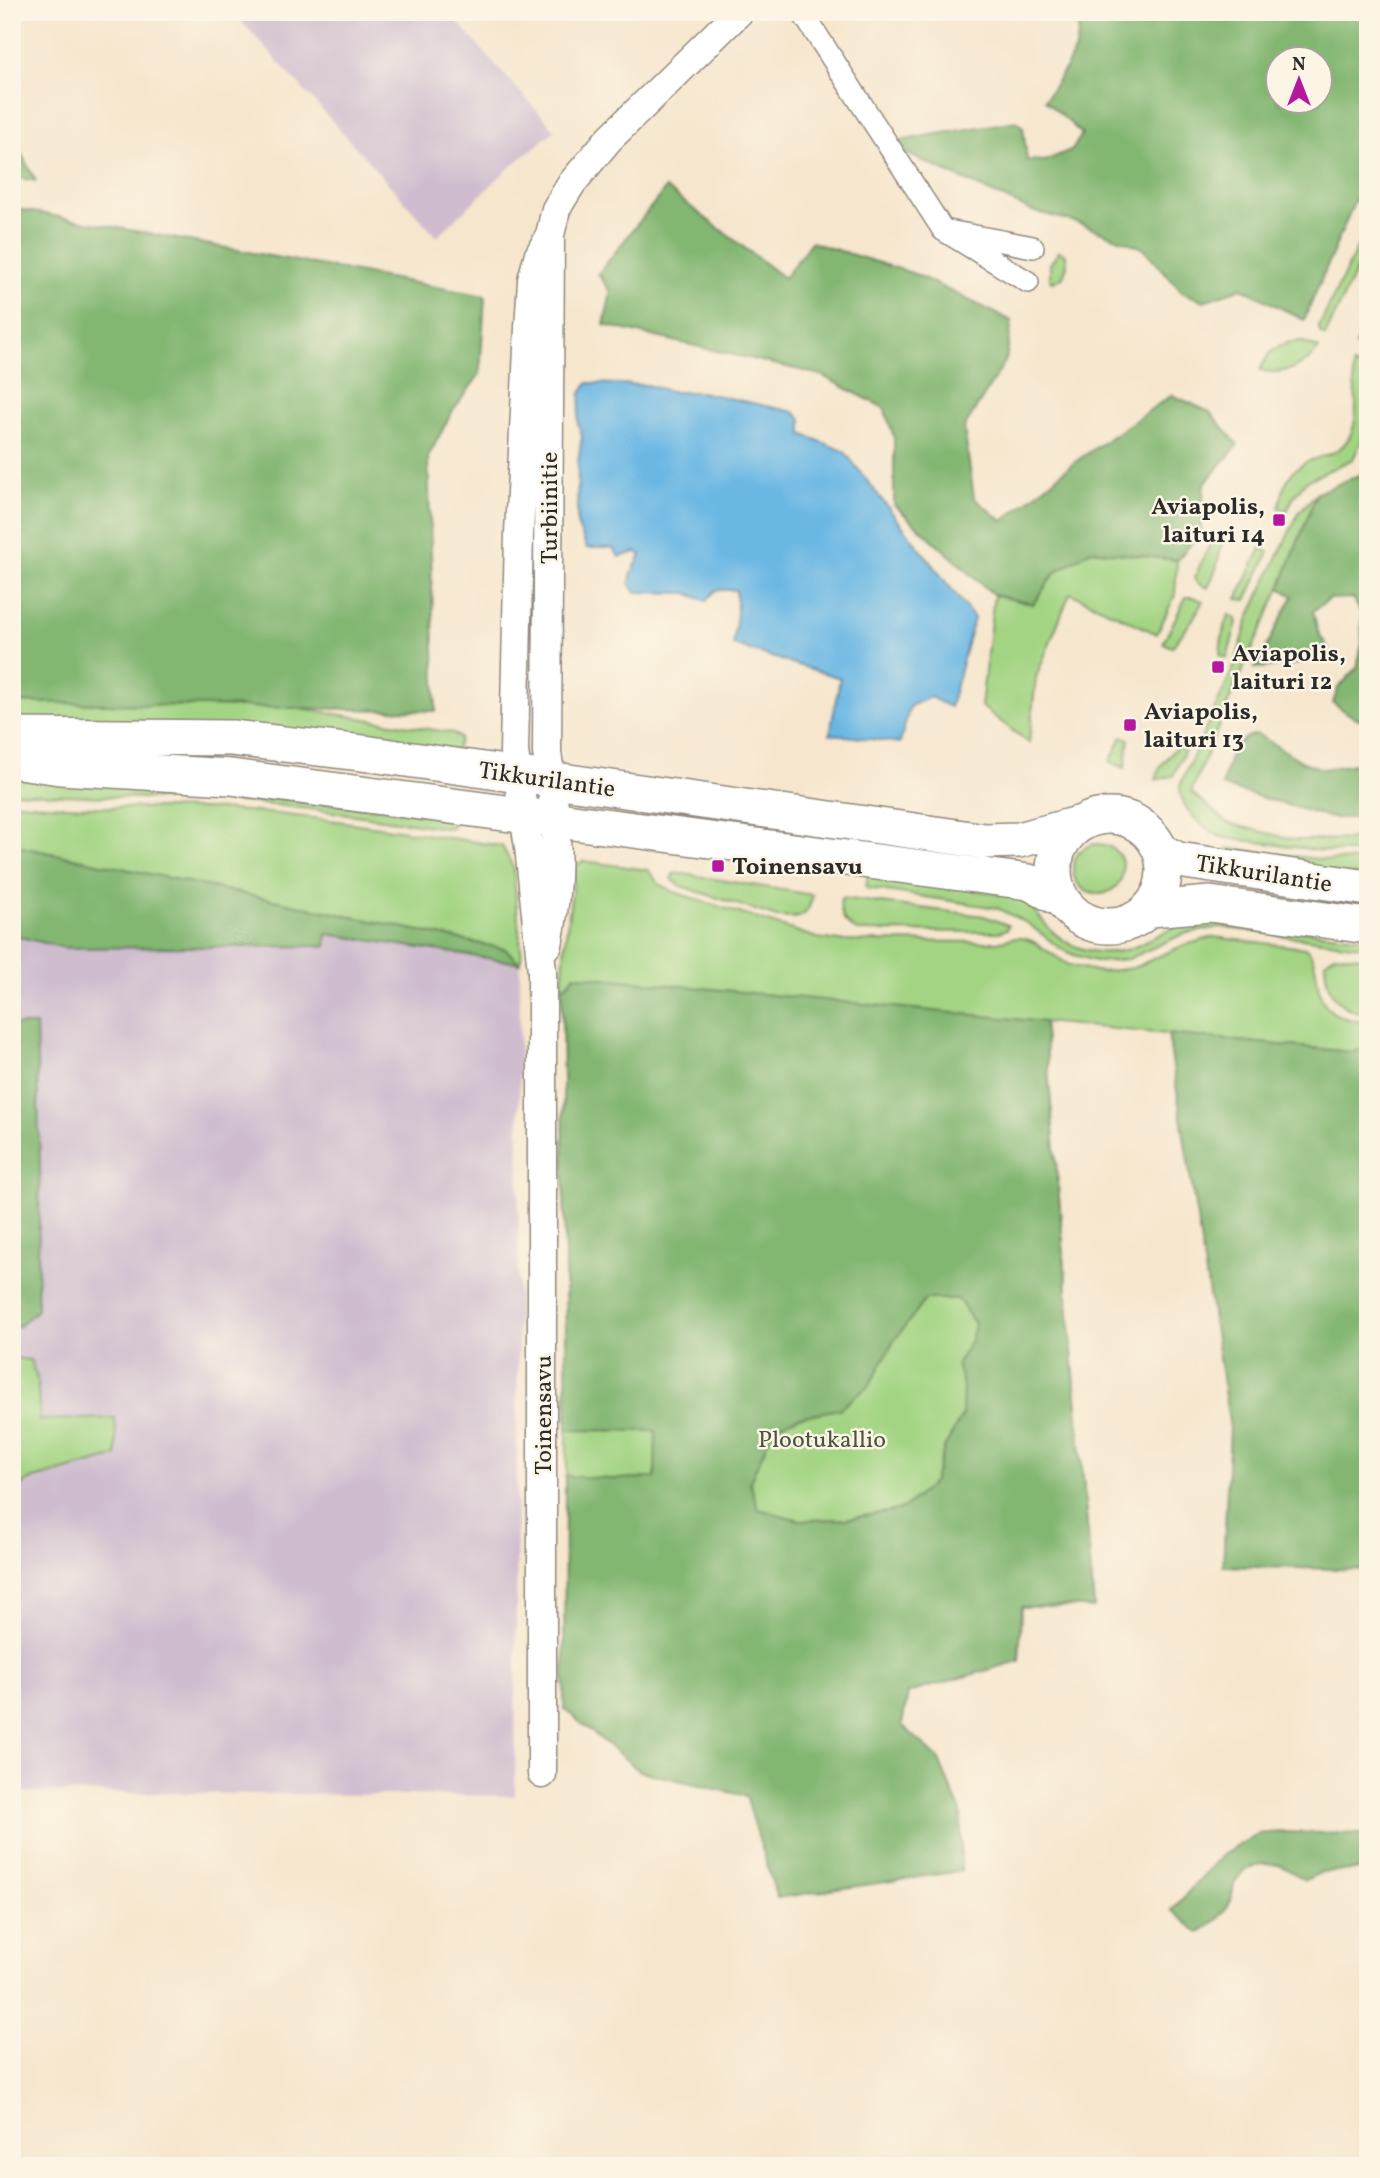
<svg xmlns="http://www.w3.org/2000/svg" width="1380" height="2178" font-family="Vollkorn,serif">
  <rect width="100%" height="100%" fill="#fcf5e5"/>
  <filter id="ink" filterUnits="userSpaceOnUse"><feTurbulence type="fractalNoise" baseFrequency=".0143" numOctaves="2"/><feDisplacementMap in="SourceGraphic" scale="14" xChannelSelector="R" yChannelSelector="G"/><feConvolveMatrix kernelMatrix="1 2 1 2 8 2 1 2 1" color-interpolation-filters="sRGB"/></filter>
  <filter id="wash" filterUnits="userSpaceOnUse"><feTurbulence type="fractalNoise" baseFrequency=".00686" numOctaves="4" result="noise"/><feDisplacementMap in="SourceGraphic" scale="28" xChannelSelector="R" yChannelSelector="G"/><feGaussianBlur stdDeviation="1.57" result="paint"/><feColorMatrix in="noise" values="0 0 0 0 0 0 0 0 0 0 0 0 0 0 0 0 0 1.4 0 .05"/><feComposite in="paint" operator="in"/></filter>
  <g filter="url(#wash)">
    <rect width="100%" height="100%" fill="#f6e6cd"/>
    <path fill="#cfbdcf" d="M 233,12 L 448,12 L 555,130 L 507,170 L 437,237 Z
      M 327,934 L 520,963 L 515,1796 L 12,1792 L 12,935 L 65,948 L 326,946 Z"/>
    <path fill="#a3d483" stroke="#678057" stroke-width="2" d="M 1368,225 L 1368,245 L 1325,336 L 1320,333 L 1319,327 Z
      M 1059,251 L 1066,255 L 1067,266 L 1062,278 L 1053,282 L 1050,279 L 1050,264 Z
      M 1301,341 L 1319,349 C 1305,367 1283,376 1260,370 C 1269,350 1279,342 1301,341 Z
      M 1353,365 L 1363,369 L 1368,377 L 1368,428 L 1353,459 L 1306,481 L 1293,498 L 1287,511 L 1279,508 C 1282,496 1284,482 1293,472 C 1312,450 1344,464 1354,425 C 1359,406 1353,383 1353,365 Z
      M 1317,493 L 1280,588 L 1234,689 L 1191,792 L 1228,823 L 1295,840 L 1368,839 L 1368,853 L 1323,851 L 1221,837 C 1202,827 1178,808 1180,785 L 1235,665 L 1249,617 L 1299,512 Z
      M 1216,532 L 1224,535 L 1216,569 L 1208,588 L 1197,583 L 1194,578 Z
      M 1261,548 L 1269,552 L 1246,600 L 1237,599 Z
      M 1091,550 L 1177,560 L 1175,595 L 1157,634 L 1070,593 L 1036,677 L 1029,743 L 981,706 L 994,595 L 1033,604 L 1055,573 Z
      M 1186,597 L 1193,597 L 1203,601 L 1193,619 L 1172,647 L 1163,643 Z
      M 1229,615 L 1235,618 L 1237,622 L 1227,658 L 1220,655 L 1222,636 Z
      M 12,702 L 299,708 L 453,733 L 460,738 L 455,754 L 12,728 Z
      M 1122,736 L 1129,739 L 1125,768 L 1110,762 Z
      M 1177,746 L 1185,750 L 1173,776 L 1156,780 L 1160,767 Z
      M 12,774 L 455,816 L 452,827 L 447,828 C 379,819 310,807 241,802 C 165,797 88,798 12,792 Z
      M 12,802 C 85,810 159,806 232,810 C 322,816 413,833 502,846 L 513,867 L 522,959 L 520,963 L 505,949 L 12,845 Z
      M1073 869a25 25 0 1 1 50 0a25 25 0 1 1-50 0Z
      M 1227,848 L 1327,860 L 1368,861 L 1368,877 L 1226,857 Z
      M 584,861 L 648,870 L 659,884 L 674,892 L 817,938 L 840,941 L 997,942 L 1013,938 L 1023,938 L 1032,941 L 1069,965 L 1100,972 L 1133,968 L 1182,946 L 1213,937 L 1305,948 C 1326,963 1305,1006 1345,1018 C 1352,1020 1360,1021 1368,1023 L 1368,1048 L 1351,1052 L 1044,1022 L 1094,1608 L 1071,1606 L 1021,1607 L 1019,1661 L 564,1709 L 567,1430 L 562,989 L 565,943 L 575,869 L 578,864 Z
      M 678,873 L 813,895 C 807,919 801,919 777,917 L 681,886 L 672,879 L 673,874 Z
      M 868,873 L 1023,898 C 1034,908 1041,921 1052,931 C 1076,954 1114,959 1143,943 C 1160,935 1174,926 1192,919 L 1368,938 L 1368,947 L 1220,927 L 1183,934 L 1128,959 L 1099,962 L 1074,955 L 1060,948 L 1027,923 L 997,908 L 866,888 Z
      M 841,898 L 984,916 L 1008,925 L 1007,929 L 999,932 L 857,931 C 843,923 839,914 841,898 Z
      M 1335,954 L 1368,958 L 1368,1014 C 1336,1009 1326,992 1325,962 Z
      M 12,1358 L 30,1360 L 37,1378 L 40,1420 L 115,1418 L 117,1456 L 27,1481 L 12,1493 Z"/>
    <path fill="#82b671" stroke="#56704e" stroke-width="2" fill-rule="evenodd" d="M 1075,12 L 1368,12 L 1368,170 L 1304,320 L 1242,288 L 1204,301 L 1183,293 L 1143,248 L 1076,222 L 1032,211 L 883,143 L 1016,121 L 1023,127 L 1027,160 L 1045,161 L 1073,149 L 1082,134 L 1045,100 C 1061,74 1088,44 1075,12 ZM 1278,60 L 1320,60 L 1320,102 L 1278,102 Z
      M 12,137 L 36,181 L 12,177 Z
      M 666,188 L 784,278 L 811,242 L 915,274 L 1012,321 L 1006,360 L 964,428 L 974,498 L 1003,521 L 1075,462 L 1172,395 L 1210,412 L 1238,445 L 1204,484 L 1201,532 L 1177,560 L 1091,550 L 1055,573 L 1033,604 L 994,595 L 894,505 L 894,437 L 884,408 L 821,375 L 604,325 L 611,292 L 598,274 Z
      M 12,208 L 485,296 L 480,374 L 452,412 L 428,457 L 436,711 L 12,702 Z
      M 1368,319 L 1368,351 L 1355,345 Z
      M 1368,471 L 1368,723 L 1350,715 L 1333,703 L 1338,688 L 1357,668 L 1362,644 L 1361,613 L 1353,598 L 1329,599 L 1313,611 L 1318,632 L 1328,648 L 1320,658 L 1290,665 L 1255,668 L 1293,596 L 1280,588 L 1317,493 Z
      M 1257,734 L 1303,762 L 1323,769 L 1368,762 L 1368,818 L 1331,818 L 1222,786 C 1229,762 1229,739 1257,734 Z
      M 12,845 L 505,949 L 520,963 L 327,934 L 326,946 L 65,948 L 12,935 Z
      M 574,975 L 1044,1022 L 1094,1608 L 1071,1606 L 1021,1607 L 1019,1661 L 908,1693 L 902,1725 L 938,1758 L 961,1812 L 961,1871 L 777,1898 L 746,1796 L 640,1771 L 564,1709 L 565,1476 L 612,1479 L 655,1478 L 656,1431 L 567,1430 L 562,989 L 573,978 ZM 926,1299 L 958,1299 L 975,1324 L 971,1340 L 957,1364 L 963,1386 L 962,1416 L 945,1446 L 933,1483 L 903,1509 L 846,1519 L 800,1520 L 758,1509 L 750,1482 L 774,1427 L 799,1417 L 839,1409 L 869,1386 L 894,1341 Z
      M 12,1025 L 36,1025 L 40,1169 L 37,1310 L 19,1326 L 12,1329 Z
      M 1168,1034 L 1351,1052 L 1368,1048 L 1368,1570 L 1223,1566 L 1230,1428 Z
      M 1280,1832 L 1368,1834 L 1368,1869 L 1322,1872 L 1305,1880 L 1280,1865 L 1263,1864 L 1244,1870 L 1234,1884 L 1231,1901 L 1218,1919 L 1199,1933 L 1172,1910 L 1221,1856 L 1257,1834 Z"/>
    <path fill="#6bb7e4" stroke="#4b7188" stroke-width="2" d="M 588,383 L 647,385 L 675,392 L 701,392 L 794,412 L 802,420 L 802,434 L 844,451 L 974,618 L 950,707 L 930,697 L 910,706 L 900,743 L 830,734 L 840,678 L 733,645 L 737,613 L 736,590 L 716,590 L 706,601 L 687,593 L 636,592 L 630,584 L 631,575 L 641,555 L 636,552 L 619,557 L 613,548 L 587,548 L 577,524 L 578,462 L 582,436 L 578,424 L 581,393 Z"/>
  </g>
  <g filter="url(#ink)">
    <g fill="none" stroke-linecap="round" stroke-linejoin="round">
      <g stroke="#90887c" stroke-width="24">
        <path id="minor" d="M 802,12 L 943,230
          M 1028,282 L 943,230 L 1033,247"/>
      </g>
      <g stroke="#90887c" stroke-width="31">
        <path id="tertiary" d="M 548,945 C 561,878 558,820 547,753 L 550,235 L 556,209 L 572,183 L 609,139 L 739,12
          M 542,1774 L 542,971 L 529,847 L 514,752 L 519,534 L 529,328 L 532,280 L 538,257 L 550,235"/>
      </g>
      <g stroke="#90887c" stroke-width="38">
        <path id="primary" d="M 12,736 L 232,738 L 371,754 L 985,841 L 1019,840 L 1078,824
          M 12,760 L 60,767 L 231,777 L 1029,882 L 1062,900
          M1054 871a55 55 0 1 1 110 0a55 55 0 1 1-110 0Z
          M 1162,852 L 1178,860 L 1368,888
          M 1150,909 L 1210,904 L 1368,926"/>
      </g>
      <use href="#minor" stroke="#fff" stroke-width="21"/>
      <use href="#tertiary" stroke="#fff" stroke-width="28"/>
      <use href="#primary" stroke="#fff" stroke-width="35"/>
    </g>
  </g>
  <g fill="#b5179e" stroke="#fcf5e5" stroke-width="2.5">
    <rect x="1272" y="513" width="14" height="14" rx="3.5"/>
    <rect x="1211" y="660" width="14" height="14" rx="3.5"/>
    <rect x="1123" y="718" width="14" height="14" rx="3.5"/>
    <rect x="711" y="859" width="14" height="14" rx="3.5"/>
  </g>
  <g text-anchor="middle" stroke-width="5" stroke-linejoin="round" paint-order="stroke">
    <g font-size="24" font-weight="bold" fill="#2b2b2b" stroke="#fcf5e5" text-anchor="start">
      <text x="1265" y="514" text-anchor="end">Aviapolis,<tspan x="1265" dy="28">laituri 14</tspan></text>
      <text x="1232" y="661">Aviapolis,<tspan x="1232" dy="28">laituri 12</tspan></text>
      <text x="1144" y="719">Aviapolis,<tspan x="1144" dy="28">laituri 13</tspan></text>
      <text x="732" y="874">Toinensavu</text>
    </g>
    <g font-size="24" fill="#2b2b2b" stroke="#fcf5e5">
      <text transform="translate(549 508) rotate(-90)" y="8">Turbiinitie</text>
      <text transform="translate(547 779) rotate(8)" y="8">Tikkurilantie</text>
      <text transform="translate(1264 873) rotate(9)" y="8">Tikkurilantie</text>
      <text transform="translate(543 1415) rotate(-90)" y="8">Toinensavu</text>
    </g>
    <g font-size="24" fill="#495541" stroke="#fcf5e5">
      <text x="822" y="1447">Plootukallio</text>
    </g>
  </g>
  <rect width="1380" height="2178" fill="none" stroke="#fcf5e5" stroke-width="42"/>
  <g transform="translate(1299 80)"><circle r="33" fill="#fcf5e5" stroke="#a8a49b" stroke-width="2"/>
  <path d="M0-5L12 26L0 18L-12 26Z" fill="#b5179e"/>
  <text y="-10" font-size="19" font-weight="bold" text-anchor="middle" fill="#2b2b2b">N</text>
  </g>
</svg>
